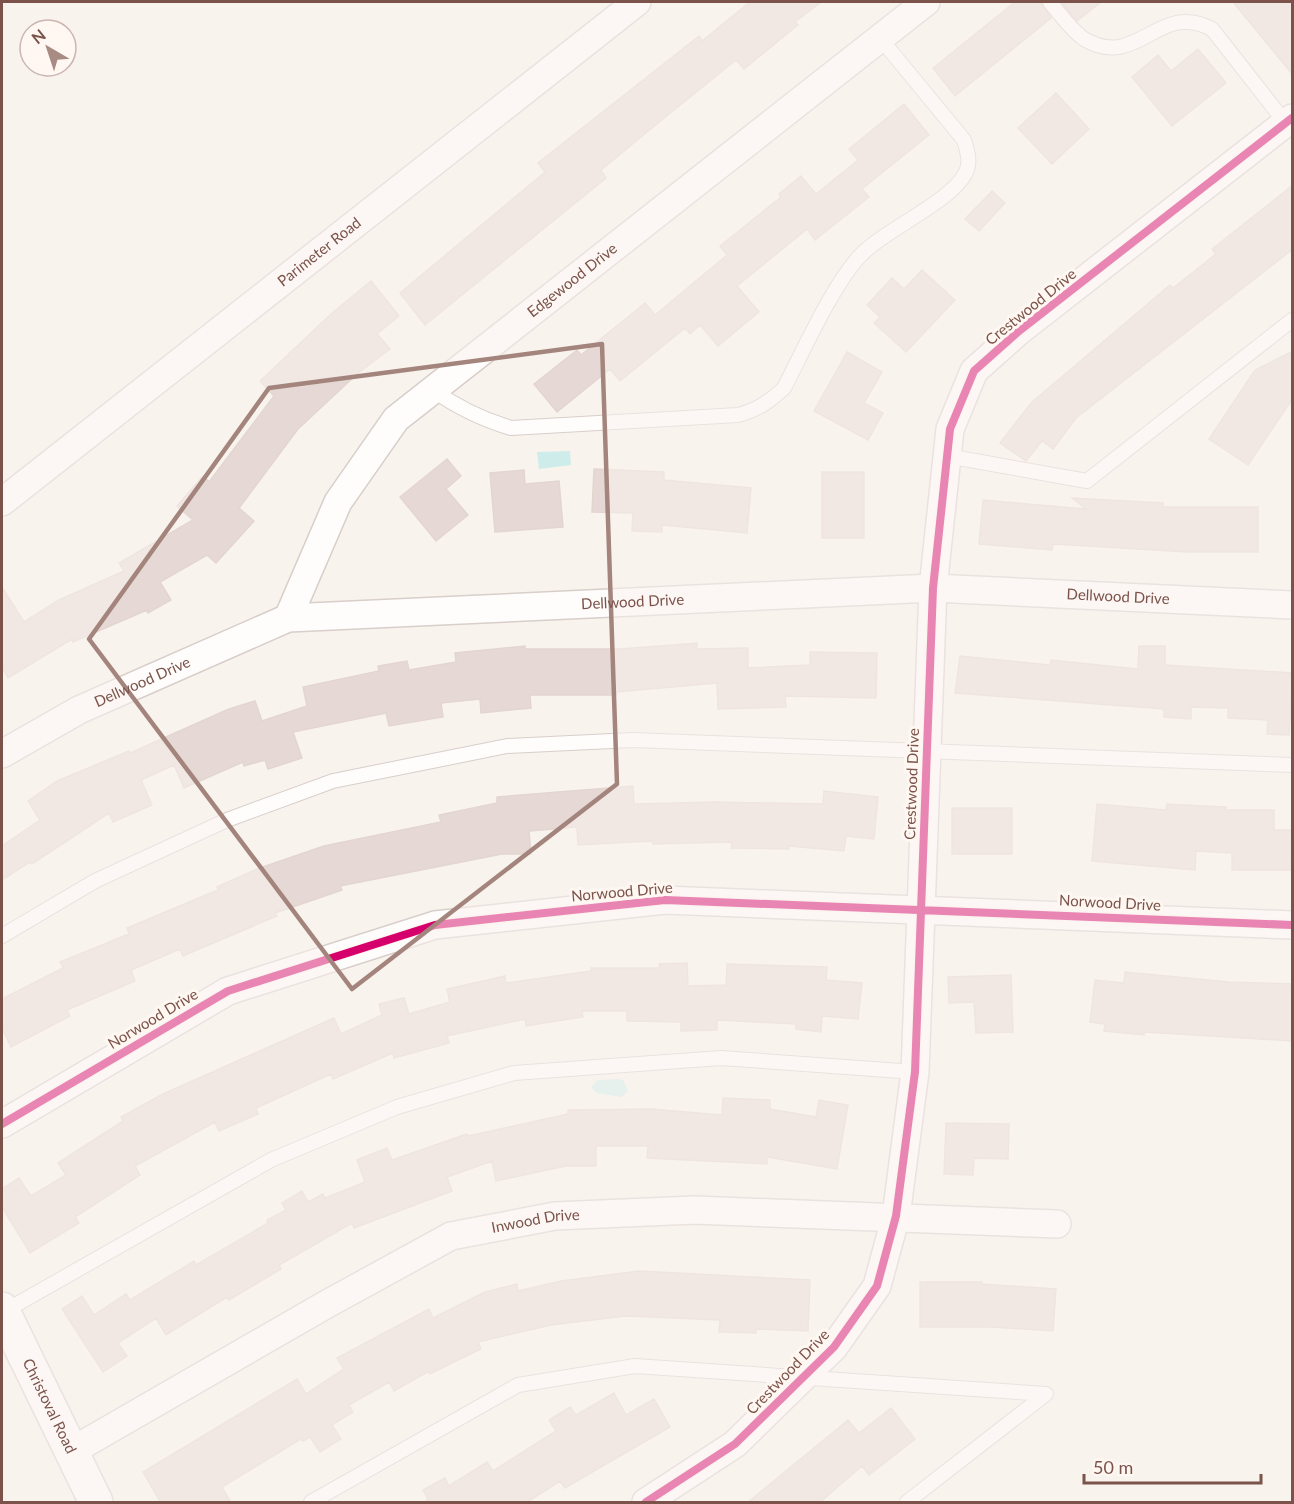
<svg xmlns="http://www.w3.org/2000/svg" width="1294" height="1504" font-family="Lato,sans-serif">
  <rect width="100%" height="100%" fill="#f9f3ee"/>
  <path fill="#ceedea" d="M 570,451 L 571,465 L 539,469 L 537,452 Z
    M 617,1079 L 623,1080 L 628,1091 L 621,1097 L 596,1093 L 591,1087 L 598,1080 Z"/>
  <path fill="#e6d9d5" stroke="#e3d5cf" stroke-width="1.5" d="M 750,2 L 821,2 L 795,22 L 798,25 L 744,69 L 736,60 L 663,119 L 601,170 L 606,178 L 425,325 L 400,293 L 545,172 L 538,163 L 699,36 L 702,41 Z
    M 1015,2 L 1041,2 L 1051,18 L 955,96 L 933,68 Z
    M 1061,2 L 1101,2 L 1077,21 Z
    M 1233,2 L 1293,2 L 1293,75 Z
    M 1198,49 L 1226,83 L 1172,126 L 1132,77 L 1158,55 L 1171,71 Z
    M 1056,93 L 1089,129 L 1052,164 L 1018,128 Z
    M 904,104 L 929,135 L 862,189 L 869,197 L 815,240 L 807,229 L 737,286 L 759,312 L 718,346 L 700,325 L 690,334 L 685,328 L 620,381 L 610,369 L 557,412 L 534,384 L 577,350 L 581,355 L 645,303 L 655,315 L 727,255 L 720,246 L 781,197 L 779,194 L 801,176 L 816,194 L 858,160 L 849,149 Z
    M 1293,185 L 1293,249 L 1076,418 L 1053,449 L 1042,441 L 1026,461 L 1000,443 L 1031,403 L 1170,285 L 1173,288 L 1216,254 L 1212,249 Z
    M 992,191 L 1005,203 L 979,231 L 965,219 Z
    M 922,270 L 955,300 L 906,352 L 874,323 L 880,317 L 867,305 L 892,278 L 904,289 Z
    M 371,281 L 399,316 L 377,334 L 390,349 L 357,374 L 298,429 L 239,508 L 254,521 L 216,563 L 207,555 L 160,582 L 171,600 L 148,613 L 147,610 L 73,642 L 72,639 L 8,678 L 2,667 L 2,587 L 24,622 L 59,600 L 124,571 L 119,563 L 193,520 L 177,506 L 203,476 L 209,482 L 274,396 L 260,381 L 331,314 Z
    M 1293,351 L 1293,398 L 1248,465 L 1209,439 L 1255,370 Z
    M 847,352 L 882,372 L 864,403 L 883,413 L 868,440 L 814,411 Z
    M 447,459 L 461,476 L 446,489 L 468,515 L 436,541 L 400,497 Z
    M 594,469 L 664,472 L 664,480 L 751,488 L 747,533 L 662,525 L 662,532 L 632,531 L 633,513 L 592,512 Z
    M 524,470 L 525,484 L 559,481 L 563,527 L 495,532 L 490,473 Z
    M 822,472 L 864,472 L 864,538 L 822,538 Z
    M 1072,498 L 1163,503 L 1163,507 L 1258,507 L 1258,552 L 1187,552 L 1053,544 L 1052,550 L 979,544 L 983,500 L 1086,509 Z
    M 697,643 L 697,649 L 748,648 L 748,668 L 810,665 L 810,652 L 877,653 L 876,698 L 785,696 L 786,707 L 718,709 L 717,683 L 616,692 L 616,695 L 530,695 L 531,708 L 481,713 L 480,699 L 441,703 L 443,717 L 389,726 L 386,713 L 293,732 L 302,758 L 268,769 L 265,760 L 244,766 L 243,762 L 184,788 L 174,765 L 141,780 L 152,805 L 113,822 L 109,813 L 32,864 L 30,862 L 2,880 L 2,846 L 40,820 L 28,801 L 57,781 L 129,751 L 130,753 L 229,709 L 255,701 L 262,721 L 307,706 L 303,687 L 379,671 L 378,666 L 407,661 L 409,670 L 456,662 L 455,653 L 525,646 L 525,649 L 620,649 Z
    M 1139,646 L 1165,646 L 1165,665 L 1293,673 L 1289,735 L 1267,734 L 1268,720 L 1228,718 L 1228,708 L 1191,707 L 1191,719 L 1164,717 L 1164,709 L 955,693 L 960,656 L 1050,665 L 1051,660 L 1138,669 Z
    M 633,786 L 634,804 L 715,802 L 823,804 L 824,791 L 878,797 L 874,839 L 846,836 L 844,851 L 789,846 L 789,849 L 731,848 L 732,842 L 653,844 L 652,841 L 578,845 L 577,827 L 529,831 L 531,854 L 502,854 L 340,886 L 342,890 L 275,913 L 277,916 L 183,956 L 180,949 L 131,970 L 135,981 L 67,1010 L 70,1016 L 11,1047 L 2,1028 L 2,999 L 63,968 L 60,962 L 129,934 L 127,928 L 218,890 L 217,887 L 257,869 L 324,846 L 441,822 L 439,815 L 497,803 L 497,797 Z
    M 1097,804 L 1166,810 L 1167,804 L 1226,807 L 1226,810 L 1274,810 L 1274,830 L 1292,830 L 1291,870 L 1232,870 L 1232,853 L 1196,851 L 1195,870 L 1092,861 Z
    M 952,808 L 1012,808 L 1012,854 L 952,854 Z
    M 687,963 L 688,986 L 726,985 L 727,964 L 827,967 L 826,980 L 862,983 L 858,1019 L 822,1016 L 821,1032 L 796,1029 L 796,1024 L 717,1020 L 717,1030 L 681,1031 L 681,1022 L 627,1021 L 627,1011 L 582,1011 L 583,1017 L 526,1026 L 525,1019 L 447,1036 L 449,1043 L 394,1058 L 393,1053 L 333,1079 L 331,1074 L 256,1108 L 258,1114 L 219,1131 L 215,1122 L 135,1166 L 140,1175 L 75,1217 L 79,1223 L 30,1253 L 2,1207 L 2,1189 L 19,1178 L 31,1196 L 66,1175 L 58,1163 L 123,1121 L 121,1117 L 163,1094 L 334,1018 L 341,1034 L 382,1015 L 379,1004 L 404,998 L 409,1014 L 450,1002 L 447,989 L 505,976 L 506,983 L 591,971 L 591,968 L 660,968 L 659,964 Z
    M 1125,972 L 1229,982 L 1293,984 L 1293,1041 L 1144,1032 L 1144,1035 L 1104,1031 L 1105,1024 L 1090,1022 L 1095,980 L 1124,983 Z
    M 1011,975 L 1013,1032 L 976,1033 L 974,1002 L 949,1003 L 948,977 Z
    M 723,1098 L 770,1100 L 770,1109 L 816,1117 L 819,1100 L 848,1105 L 837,1169 L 767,1157 L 767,1164 L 647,1158 L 648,1146 L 596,1146 L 596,1166 L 566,1166 L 496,1181 L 492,1161 L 447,1177 L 452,1191 L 354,1228 L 352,1223 L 279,1265 L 281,1269 L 229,1300 L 227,1297 L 166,1335 L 156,1318 L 118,1343 L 127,1356 L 103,1372 L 62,1309 L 82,1296 L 94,1315 L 126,1294 L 130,1300 L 194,1261 L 196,1265 L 268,1223 L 267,1220 L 286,1210 L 282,1203 L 302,1191 L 308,1202 L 323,1194 L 325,1198 L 365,1182 L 357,1160 L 387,1148 L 392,1160 L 467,1134 L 468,1136 L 568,1114 L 568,1110 L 651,1109 L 722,1115 Z
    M 946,1123 L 1009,1124 L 1008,1159 L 974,1158 L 973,1175 L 944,1174 Z
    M 639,1271 L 810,1280 L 808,1331 L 756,1329 L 756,1333 L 719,1332 L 720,1320 L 626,1316 L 551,1325 L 478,1342 L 481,1349 L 430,1374 L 429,1371 L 394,1391 L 389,1382 L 349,1405 L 353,1412 L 332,1425 L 341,1439 L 320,1452 L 310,1437 L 303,1441 L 301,1439 L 222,1487 L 231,1503 L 161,1503 L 143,1472 L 297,1379 L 306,1394 L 344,1369 L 337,1358 L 429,1309 L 433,1318 L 485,1292 L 517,1284 L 518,1291 L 561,1281 Z
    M 920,1282 L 982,1282 L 982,1284 L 1056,1289 L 1053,1331 L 991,1327 L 920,1327 Z
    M 614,1393 L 626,1415 L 654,1399 L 670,1427 L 565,1488 L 560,1481 L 526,1503 L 423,1503 L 428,1499 L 423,1490 L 445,1478 L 449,1486 L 487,1462 L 493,1471 L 556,1431 L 549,1420 L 570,1407 L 576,1415 Z
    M 891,1408 L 915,1439 L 869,1475 L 862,1466 L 819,1503 L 747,1503 L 848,1420 L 859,1433 Z"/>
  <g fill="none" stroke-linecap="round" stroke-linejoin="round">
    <g stroke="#d8ceca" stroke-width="16">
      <path id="service" d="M 1050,2 C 1060,14 1071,30 1084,39 C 1138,71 1158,0 1212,29 L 1288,126
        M 433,390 C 458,408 481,419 511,428 L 738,415 C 757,410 769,402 784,388 C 804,350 831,288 859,257 C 883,230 952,202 966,172 C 971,162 967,150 964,140 L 880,38
        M 947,456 L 1087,481 L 1292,320
        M 2,936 L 95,881 L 227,820 L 333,781 L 507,746 L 633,740 L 1292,765
        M 3,1312 L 271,1160 L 397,1107 L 514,1073 L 721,1058 L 915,1072
        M 311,1502 L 518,1385 L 635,1366 L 1046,1394 L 907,1502"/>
    </g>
    <g stroke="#d8ceca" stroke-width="30">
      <g id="minor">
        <path id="s1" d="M 2,502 L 637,2"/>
        <path id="s2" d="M 288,618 L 338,502 L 396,419 L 926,2"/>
        <path id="s3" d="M 2,754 L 79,710 L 288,618 L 933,588 L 1292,605"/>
        <path d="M 2,1124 L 228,991 L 435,925 L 665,900 L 1292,925"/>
        <path id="s4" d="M 70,1452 L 327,1304 L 451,1236 L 555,1216 L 694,1210 L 1057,1224"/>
        <path d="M 646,1502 L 735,1444 L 834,1347 L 877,1286 L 896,1216 L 915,1072 L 933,588 L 950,429 L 974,371 L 1019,331 L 1292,118"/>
      </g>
    </g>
    <g stroke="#d8ceca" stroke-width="36">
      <g id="tertiary">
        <path id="s5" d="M 2,1309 L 96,1502"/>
      </g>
    </g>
    <use href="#service" stroke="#fefdfc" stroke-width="14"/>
    <use href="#minor" stroke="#fefdfc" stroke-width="27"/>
    <use href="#tertiary" stroke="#fefdfc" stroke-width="33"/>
    <g stroke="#fff7f1" stroke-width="11">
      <path id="cycleway" d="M 2,1124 L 228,991 L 435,925 L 665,900 L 1292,925
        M 646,1502 L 735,1444 L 834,1347 L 877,1286 L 896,1216 L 915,1072 L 933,588 L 950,429 L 974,371 L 1019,331 L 1292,118"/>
    </g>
    <use href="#cycleway" stroke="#d6006c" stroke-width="8"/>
  </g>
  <path d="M0 0H1294V1504H0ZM 602,344 L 617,784 L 352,989 L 89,639 L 269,388 Z" fill="#f9f3ee" fill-opacity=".55" fill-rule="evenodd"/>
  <path fill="none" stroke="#a4857d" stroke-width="4.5" stroke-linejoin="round" d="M 602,344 L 617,784 L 352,989 L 89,639 L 269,388 Z"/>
  <g text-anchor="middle" stroke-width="6" stroke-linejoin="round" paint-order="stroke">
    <g font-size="15" fill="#7c534a" stroke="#fff7f1">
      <text dy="5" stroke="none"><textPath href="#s1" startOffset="404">Parimeter Road</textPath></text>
      <text dy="5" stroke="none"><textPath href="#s2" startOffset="452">Edgewood Drive</textPath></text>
      <text transform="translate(1031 307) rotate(-39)" y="5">Crestwood Drive</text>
      <text dy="5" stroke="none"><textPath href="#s3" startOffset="1148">Dellwood Drive</textPath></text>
      <text dy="5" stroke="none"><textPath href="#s3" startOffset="662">Dellwood Drive</textPath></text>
      <text dy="5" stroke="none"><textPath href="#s3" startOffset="158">Dellwood Drive</textPath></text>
      <text transform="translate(912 784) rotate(-88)" y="5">Crestwood Drive</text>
      <text transform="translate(622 892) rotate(-5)" y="5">Norwood Drive</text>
      <text transform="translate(1110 903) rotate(3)" y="5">Norwood Drive</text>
      <text transform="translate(153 1019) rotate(-31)" y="5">Norwood Drive</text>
      <text dy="5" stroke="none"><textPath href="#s4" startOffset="524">Inwood Drive</textPath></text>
      <text transform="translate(788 1372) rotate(-46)" y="5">Crestwood Drive</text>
      <text dy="5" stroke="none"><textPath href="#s5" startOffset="108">Christoval Road</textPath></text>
    </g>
  </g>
  <rect width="1294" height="1504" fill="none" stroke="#7c534a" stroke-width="6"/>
  <g transform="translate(48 48) rotate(321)"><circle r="28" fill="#fff7f1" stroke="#cbb5ae" stroke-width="1.5"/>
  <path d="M0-4.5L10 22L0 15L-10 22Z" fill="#a88b83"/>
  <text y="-9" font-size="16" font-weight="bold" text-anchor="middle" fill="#7c534a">N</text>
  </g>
  <path d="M1084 1474v9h177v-9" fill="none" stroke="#7c534a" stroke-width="3"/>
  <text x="1093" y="1474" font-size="18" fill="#7c534a" stroke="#fff7f1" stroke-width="4.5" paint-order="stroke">50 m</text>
</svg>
